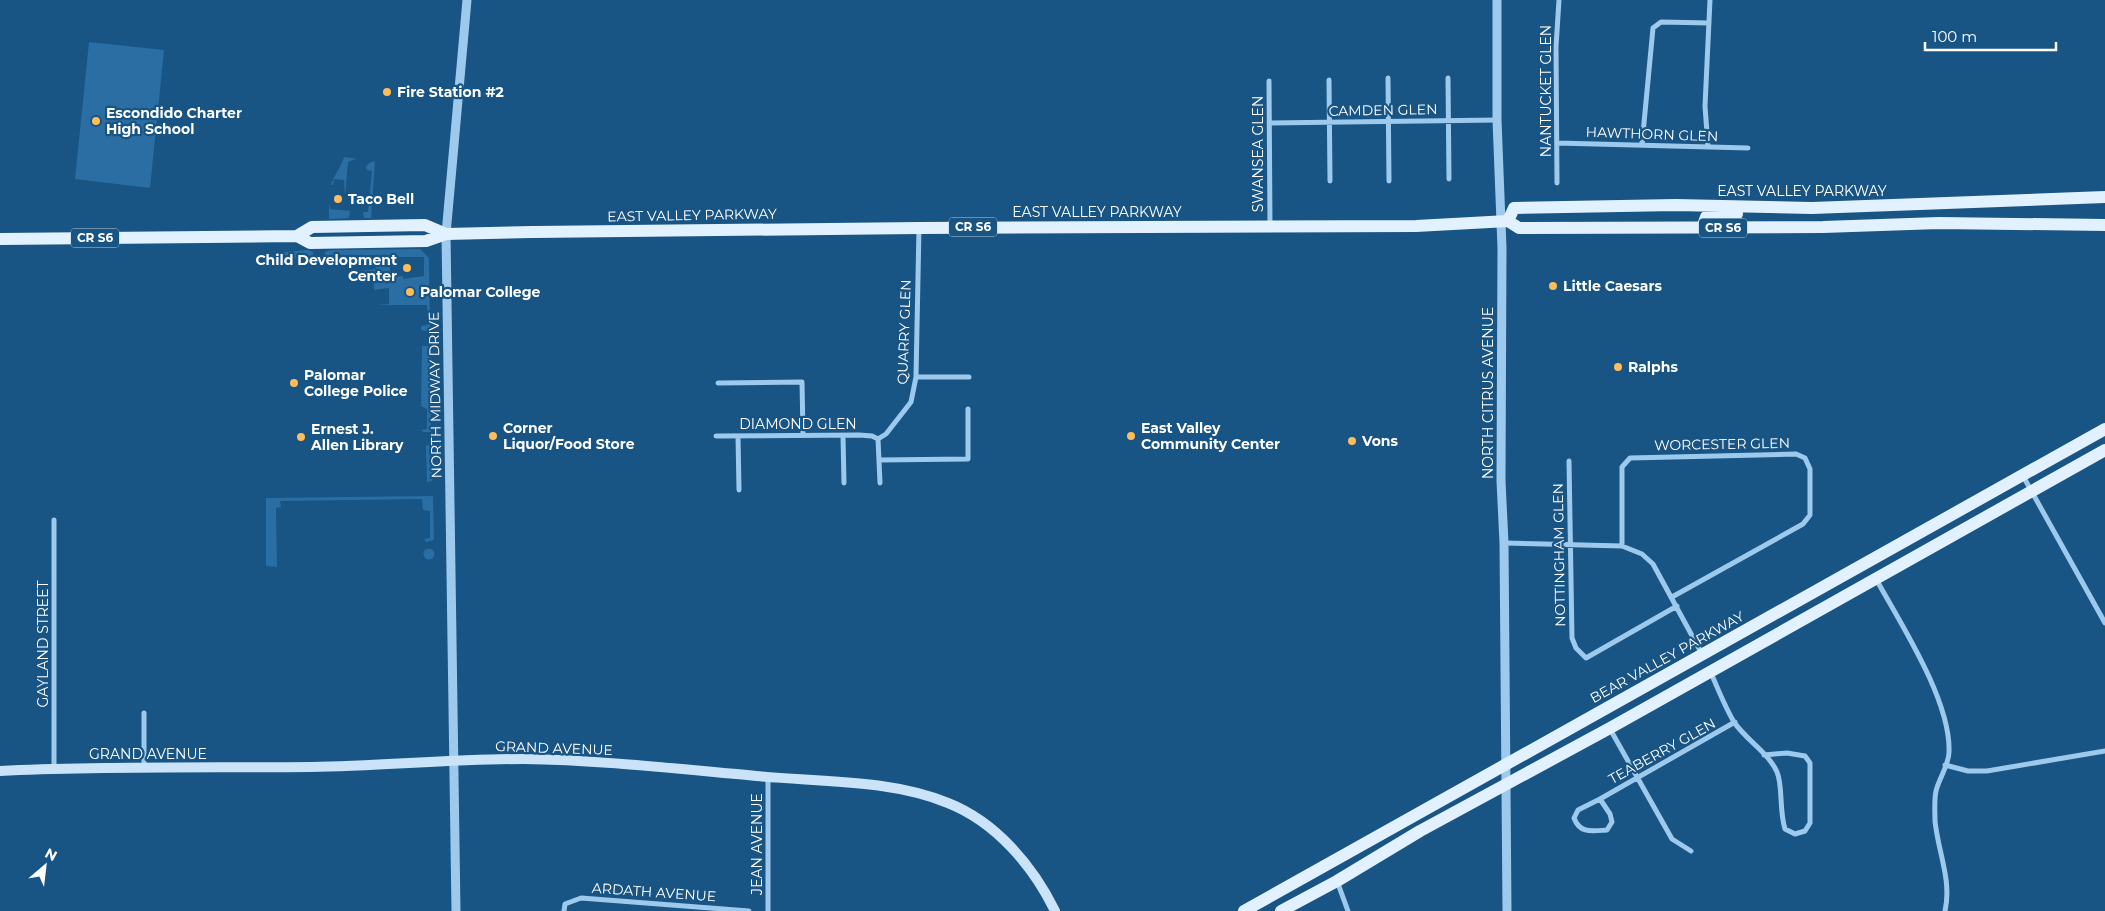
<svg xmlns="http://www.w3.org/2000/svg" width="2105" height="911" font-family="Montserrat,sans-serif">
  <rect width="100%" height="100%" fill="#185484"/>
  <path fill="#2b6ea3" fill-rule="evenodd" d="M 89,42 L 164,50 L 150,188 L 75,179 Z
    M 344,157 L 356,159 L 348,162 L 345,197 L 344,180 L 334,179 L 333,185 L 331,185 C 333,177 341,167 344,157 Z
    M 375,161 L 371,218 L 364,218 L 363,212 L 368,212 L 372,171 L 367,170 L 366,167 L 369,163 Z
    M 329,202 L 330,209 L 350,211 L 349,218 L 329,219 Z
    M 420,249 L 429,258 L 430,332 L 421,330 L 421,326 L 428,325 L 427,305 L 377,305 L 389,304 L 389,288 L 374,290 L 373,275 L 359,274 L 358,271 L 376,269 L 376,255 L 337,255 L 337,259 L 325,258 L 325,252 L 331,250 ZM 390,257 L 424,257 L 424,276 L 403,279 L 403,276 L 390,277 Z
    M 308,250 L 313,252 L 313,258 L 273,259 L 274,253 Z
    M 422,346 L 430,346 L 431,432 L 423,432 L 421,430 L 427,429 L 427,409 L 421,406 Z
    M 431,444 L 432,481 L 427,482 L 426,446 Z
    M 433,496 L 434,540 L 426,542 L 424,539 L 430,538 L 430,511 L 423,510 L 422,499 L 280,501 L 281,507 L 276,508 L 277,567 L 266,566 L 266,498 Z
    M423.5 554a5.5 5.5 0 1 1 11 0a5.5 5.5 0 1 1-11 0Z"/>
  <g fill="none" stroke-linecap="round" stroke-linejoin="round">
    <path stroke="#9dcaec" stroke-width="5" d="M 1388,78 L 1389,181
      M 1448,78 L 1449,179
      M 1329,80 L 1330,181
      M 1269,81 L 1270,225
      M 1269,123 L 1497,120
      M 1557,143 L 1748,148
      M 1642,144 L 1653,28 L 1661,22 L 1709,23
      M 1708,147 L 1705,106 L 1710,0
      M 1557,183 L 1556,47 L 1559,0
      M 916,377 L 969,377
      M 718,383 L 802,382 L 803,435
      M 716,436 L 859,435 L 872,436 L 878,439
      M 738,436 L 739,490
      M 843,436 L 844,483
      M 878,439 L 886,434 L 911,402 L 916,377 L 919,228
      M 878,439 L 880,483
      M 879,460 L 968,459 L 968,409
      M 1569,461 L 1572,638 L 1576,648 L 1586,658 L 1677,606
      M 2023,476 L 2105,623
      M 1504,543 L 1622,546 L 1642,554 L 1653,564 L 1702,654
      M 1622,546 L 1622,467 L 1630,458 L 1796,454 L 1805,458 L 1810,469 L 1810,515 L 1803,524 L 1672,597
      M 1876,579 C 1901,624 1951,701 1949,752 C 1949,765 1939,778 1936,791 C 1934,800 1935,812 1935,821 C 1938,852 1952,880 1945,911
      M 1711,673 C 1718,689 1725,707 1734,722 C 1746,740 1768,752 1777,772 C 1783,785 1779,811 1785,829 L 1795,834 L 1805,831 L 1810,823 L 1810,763 L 1805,756 L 1787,753 L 1764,755
      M 144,713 L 144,767
      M 1610,729 L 1672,839 L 1691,851
      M 1945,765 L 1968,771 L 1987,771 L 2105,751
      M 54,768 L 54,520
      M 768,777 L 768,911
      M 1600,799 L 1735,722
      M 1600,799 L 1610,814 L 1612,822 L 1607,830 C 1592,831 1580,834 1574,818 L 1578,810 Z
      M 1337,881 L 1348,911
      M 564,911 L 565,904 L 581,898 L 749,911"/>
    <path stroke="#9dcaec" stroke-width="9" d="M 1497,0 L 1497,120 L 1502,248 L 1501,481 L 1504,543 L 1507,911
      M 456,911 L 446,234 L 467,0"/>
    <path stroke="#cae3f9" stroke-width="10" d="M 0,771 C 104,766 208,768 311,767 C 382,766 452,759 523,759 C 600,760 678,769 756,776 C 818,782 889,779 948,803 C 996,822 1033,866 1055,911"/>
    <path stroke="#e2f1ff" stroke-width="12" d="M 1508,221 L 1514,208 L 1676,205 L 1812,208 L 2105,197
      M 1702,228 L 1706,217 L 1737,214
      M 297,236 L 312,227 L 425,225 L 446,234
      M 0,239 L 297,236 L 310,243 L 426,241 L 446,234 L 533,232 L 919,228 L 1416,226 L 1508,221 L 1519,228 L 1823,227 L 1939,223 L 2105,225
      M 1244,911 L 2105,429
      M 1281,911 L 1337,881 L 1420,831 L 1610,728 L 2105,450"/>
  </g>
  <g fill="#ffbc58" stroke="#185484" stroke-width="2">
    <circle cx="387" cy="92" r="5"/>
    <circle cx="96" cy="121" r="5"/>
    <circle cx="338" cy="199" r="5"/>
    <circle cx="407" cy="268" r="5"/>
    <circle cx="1553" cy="286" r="5"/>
    <circle cx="410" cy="292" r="5"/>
    <circle cx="1618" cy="367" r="5"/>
    <circle cx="294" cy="383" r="5"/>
    <circle cx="493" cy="436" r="5"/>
    <circle cx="1131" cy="436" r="5"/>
    <circle cx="301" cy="437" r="5"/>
    <circle cx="1352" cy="441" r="5"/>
  </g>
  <g text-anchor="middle" stroke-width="4.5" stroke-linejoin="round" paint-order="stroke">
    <g fill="#185484" stroke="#baccda" stroke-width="1">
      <rect x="949" y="217.5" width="48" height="19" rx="4"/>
      <rect x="1699" y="218.5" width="48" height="19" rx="4"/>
      <rect x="71" y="228.5" width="48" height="19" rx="4"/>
    </g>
    <g font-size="12" font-weight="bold" fill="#fff">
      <text x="973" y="231">CR S6</text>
      <text x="1723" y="232">CR S6</text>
      <text x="95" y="242">CR S6</text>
    </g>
    <g font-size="14" fill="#fff" stroke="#185484">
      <text transform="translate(1546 91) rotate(-90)" y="5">NANTUCKET GLEN</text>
      <text transform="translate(1383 110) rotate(-1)" y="5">CAMDEN GLEN</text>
      <text transform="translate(1652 134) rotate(2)" y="5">HAWTHORN GLEN</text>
      <text transform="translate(1258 154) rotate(-90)" y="5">SWANSEA GLEN</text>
      <text x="1802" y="196">EAST VALLEY PARKWAY</text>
      <text x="1097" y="217">EAST VALLEY PARKWAY</text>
      <text transform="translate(692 215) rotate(-1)" y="5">EAST VALLEY PARKWAY</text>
      <text transform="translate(904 332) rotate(-88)" y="5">QUARRY GLEN</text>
      <text transform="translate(1488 393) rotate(-90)" y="5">NORTH CITRUS AVENUE</text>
      <text transform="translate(435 395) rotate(-91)" y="5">NORTH MIDWAY DRIVE</text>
      <text x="798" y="429">DIAMOND GLEN</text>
      <text transform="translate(1722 444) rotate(-1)" y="5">WORCESTER GLEN</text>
      <text transform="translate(1559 555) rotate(-91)" y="5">NOTTINGHAM GLEN</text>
      <text transform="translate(43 644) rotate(-90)" y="5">GAYLAND STREET</text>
      <text transform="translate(1667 657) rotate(-29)" y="5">BEAR VALLEY PARKWAY</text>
      <text transform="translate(554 748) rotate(2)" y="5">GRAND AVENUE</text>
      <text transform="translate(1662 751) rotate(-29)" y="5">TEABERRY GLEN</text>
      <text x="148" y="759">GRAND AVENUE</text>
      <text transform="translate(757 844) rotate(-90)" y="5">JEAN AVENUE</text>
      <text transform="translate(654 892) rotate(4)" y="5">ARDATH AVENUE</text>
    </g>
    <g font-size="14" font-weight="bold" fill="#fff" stroke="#185484" text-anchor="start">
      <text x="397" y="97">Fire Station #2</text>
      <text x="106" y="118">Escondido Charter<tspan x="106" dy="16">High School</tspan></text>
      <text x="348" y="204">Taco Bell</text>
      <text x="397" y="265" text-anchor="end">Child Development<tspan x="397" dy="16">Center</tspan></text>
      <text x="1563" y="291">Little Caesars</text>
      <text x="420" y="297">Palomar College</text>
      <text x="1628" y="372">Ralphs</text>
      <text x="304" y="380">Palomar<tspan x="304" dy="16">College Police</tspan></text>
      <text x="503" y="433">Corner<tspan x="503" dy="16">Liquor/Food Store</tspan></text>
      <text x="1141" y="433">East Valley<tspan x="1141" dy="16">Community Center</tspan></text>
      <text x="311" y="434">Ernest J.<tspan x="311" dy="16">Allen Library</tspan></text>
      <text x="1362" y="446">Vons</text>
    </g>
  </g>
  <g transform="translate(45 866) rotate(28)" stroke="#185484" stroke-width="4" paint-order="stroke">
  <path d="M0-4L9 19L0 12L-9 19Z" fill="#ffffff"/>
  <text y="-8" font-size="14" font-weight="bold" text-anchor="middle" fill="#ffffff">N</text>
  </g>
  <path d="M1925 42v8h131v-8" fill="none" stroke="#ffffff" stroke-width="2.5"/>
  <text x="1932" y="42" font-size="15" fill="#ffffff" stroke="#185484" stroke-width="4" paint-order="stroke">100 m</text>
</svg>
